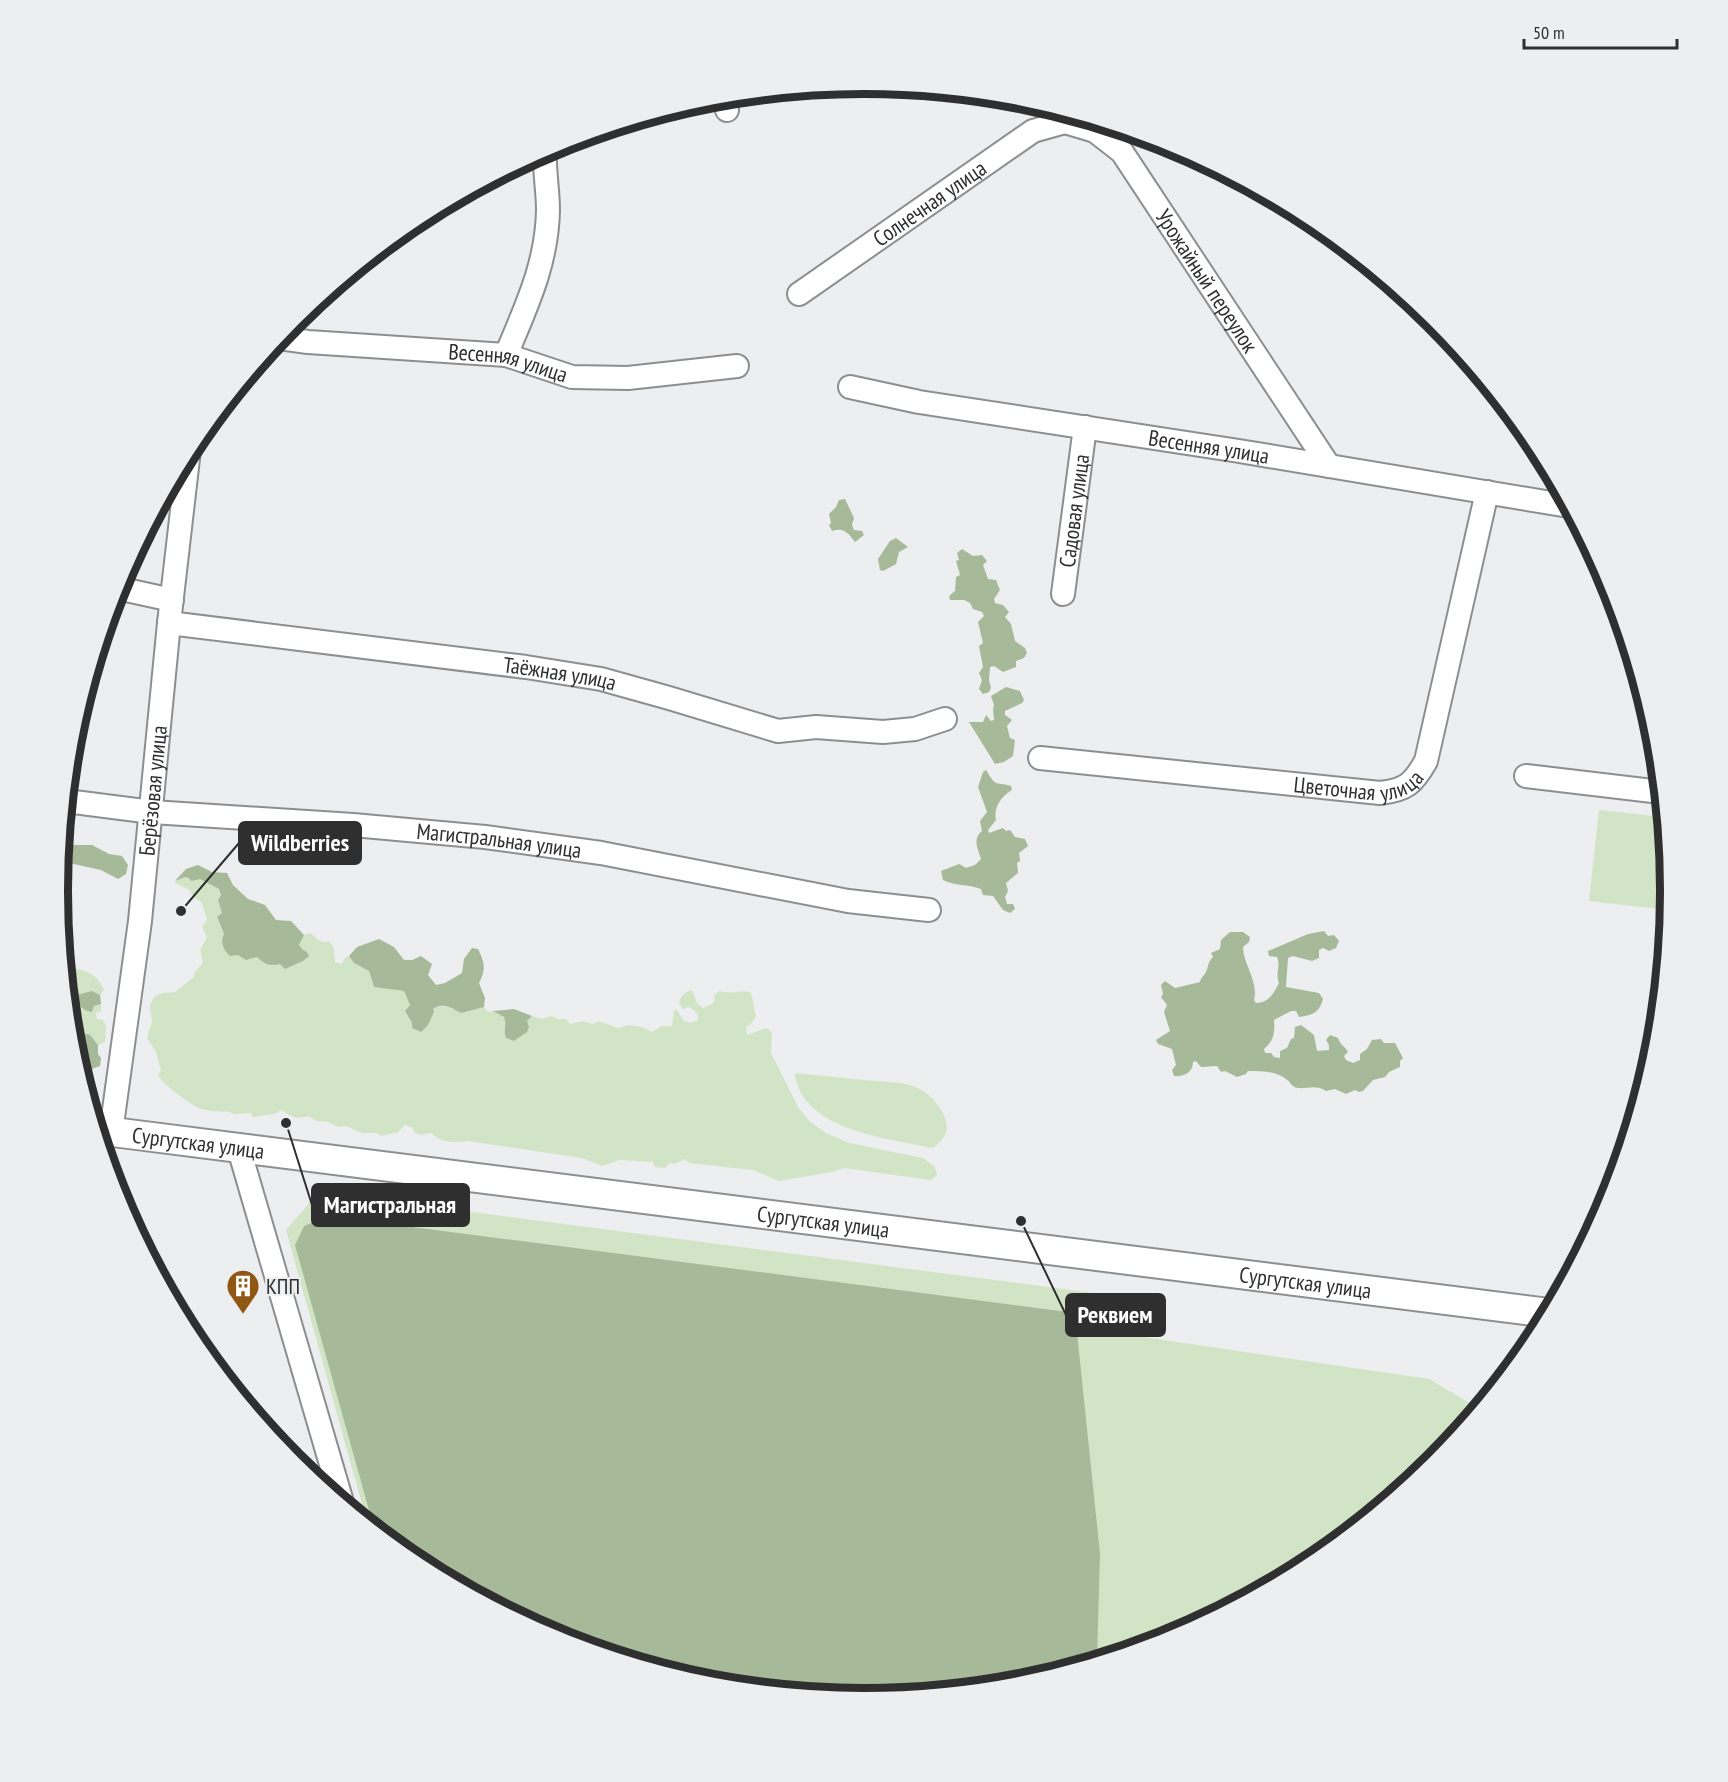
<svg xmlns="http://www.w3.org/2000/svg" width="1728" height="1782" font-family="'PT Sans Narrow',sans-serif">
  <rect width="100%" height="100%" fill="#eceef0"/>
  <path fill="#d2e4c6" d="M 1599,810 L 1664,817 L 1666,842 L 1659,909 L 1589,901 Z
    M 185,877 L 200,879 L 219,889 L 221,895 L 218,900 L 222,913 L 217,918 C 223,933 231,951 246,960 L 257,957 L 264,963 L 273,966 L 303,950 L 299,945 L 304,935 L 311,933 C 317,939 321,944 329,941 L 334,948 L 335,962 L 342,964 L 345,958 L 349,956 L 354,963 L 369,971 L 374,987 L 404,991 L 410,1005 L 405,1011 L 412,1023 C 434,1008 435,1000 461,1013 L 484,1007 L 488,1012 L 493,1011 L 504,1017 C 507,1024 503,1030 506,1038 L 514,1041 L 527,1021 L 532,1016 L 542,1019 L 551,1016 L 558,1019 L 566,1019 L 570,1024 L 583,1021 L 593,1024 L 598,1021 L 618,1028 L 629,1025 L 641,1027 L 652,1032 L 662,1026 L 672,1026 L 674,1011 L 677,1010 L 684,1021 L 690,1023 L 698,1020 C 699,1013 695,1010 689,1007 L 683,1009 L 679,1003 C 681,996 684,992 692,990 L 697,1003 L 703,1008 L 712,1004 L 715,1000 L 714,995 L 720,991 C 731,994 738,990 750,992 C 754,1000 753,1008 756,1016 L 751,1024 L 746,1027 L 747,1035 L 767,1028 L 772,1033 L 771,1053 L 798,1107 L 809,1121 L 826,1133 L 849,1143 L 923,1158 L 935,1167 L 937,1175 L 931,1180 L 844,1168 L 832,1172 L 779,1181 L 753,1170 L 689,1163 L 685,1159 L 674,1164 L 670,1163 L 665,1168 L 655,1167 L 653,1162 L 619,1160 L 602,1166 L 585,1159 L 575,1157 L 468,1141 C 454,1143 442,1143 431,1133 L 421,1135 L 414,1132 L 413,1128 L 405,1125 L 398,1132 L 381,1136 L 377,1133 L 362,1133 L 346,1126 L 338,1127 L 328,1122 L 317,1121 L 308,1116 C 297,1120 291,1117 282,1110 L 274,1114 L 253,1117 L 251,1113 L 234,1114 L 230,1112 C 221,1111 210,1112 202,1109 C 192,1106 162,1084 158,1075 L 161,1070 L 156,1052 L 147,1038 L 152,1022 L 150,1006 L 154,997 L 162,993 L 175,992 L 194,977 L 194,974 L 203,962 L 200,950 L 207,938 L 202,926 L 207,920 L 202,903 L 192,895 L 190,890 L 177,884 L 175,881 Z
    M 65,967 C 82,969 97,972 104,990 L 100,995 L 91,991 L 94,1006 L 101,1004 L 101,1011 L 96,1013 L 97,1019 L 103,1020 L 106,1026 L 105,1042 L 98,1045 L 90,1035 L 79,1032 L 71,1036 Z
    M 795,1073 C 821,1076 848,1078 874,1081 C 889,1082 907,1082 920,1089 C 931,1095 943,1109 946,1121 C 949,1134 942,1141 933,1148 C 890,1139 800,1130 795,1073 Z
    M 319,1192 L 1140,1299 L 1143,1337 L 1429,1379 L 1478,1408 L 1434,1462 L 1312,1562 L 1172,1637 L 1021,1683 L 864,1698 L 706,1682 L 555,1636 L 415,1562 L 367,1522 L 286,1230 Z"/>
  <path fill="#a6ba9a" d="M 845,499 L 854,518 L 852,525 L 854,530 L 862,531 L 864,535 L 855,542 C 848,533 844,527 832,531 L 829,525 L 831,523 L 829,514 L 836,507 L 839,500 Z
    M 896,538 L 908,547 L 899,552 L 896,564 L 883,571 L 880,570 L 878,559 L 890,541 Z
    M 962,549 L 973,556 L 982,555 L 987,561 L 983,565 L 988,579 L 996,580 L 1000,590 L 994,599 L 995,603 L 1003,605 L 1009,612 L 1005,617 L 1011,624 L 1015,641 L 1025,648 L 1027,653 L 1024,658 L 1016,661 L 1016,667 L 1003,672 L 994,666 L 990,667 L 989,680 L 991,688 L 989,692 L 983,694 L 979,689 L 982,680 L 979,673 L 983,667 L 979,646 L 983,643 L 978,622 L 984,616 L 982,612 L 973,609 L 970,603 L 964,600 L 950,600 L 949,596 L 955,591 L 956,577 L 960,575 L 956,561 L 959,560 L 957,553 Z
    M 1006,687 L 1020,691 L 1024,700 L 1022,703 L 1005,711 L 1005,715 L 1012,720 L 1007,726 L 1010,738 L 1015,740 L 1013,756 L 1004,762 L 995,764 L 969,722 L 983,722 L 986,715 L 991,721 L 994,720 L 993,709 L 994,705 L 991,696 Z
    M 986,770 C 997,788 994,781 1011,786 L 1012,790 C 1002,796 993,807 996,820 L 988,830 L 989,833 L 1003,828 L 1006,831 L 1010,830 L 1015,837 L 1025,839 L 1028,846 L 1019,853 L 1020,861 L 1017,863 L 1018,873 L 1006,883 L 1008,891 L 1005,897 L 1007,904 L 1013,904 L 1015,909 L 1010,913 L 1003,910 L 993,896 L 983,895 L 981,889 C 968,884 955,886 943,880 L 941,871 L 959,864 L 966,868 L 975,865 L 981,859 C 978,849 972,839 982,831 L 980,821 L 987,812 L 978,787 L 983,772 Z
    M 62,838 L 67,845 L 92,845 L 109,854 L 122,856 L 128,865 L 126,874 L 118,879 L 101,870 L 60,861 Z
    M 198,865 L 212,872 L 227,873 L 233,885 L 248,899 L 265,905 L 276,920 L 291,921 L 304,935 L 299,945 L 303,950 L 307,952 L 309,956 L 303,961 L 285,969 L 280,964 C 270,967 264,964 257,957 L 246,960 L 238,955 L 230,956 C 223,949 220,943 224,934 L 217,917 L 222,913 L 218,900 L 221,895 L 219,889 L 200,879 L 191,881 L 189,878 L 185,877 L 175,881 L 186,869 Z
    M 1324,931 L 1328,936 L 1334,935 L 1339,941 L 1336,948 L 1329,951 L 1323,948 L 1319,950 L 1319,958 L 1312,961 L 1293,956 L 1288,958 L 1286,987 L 1319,993 L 1323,999 C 1319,1013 1313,1015 1299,1017 L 1296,1011 L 1291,1011 L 1274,1020 C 1275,1034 1274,1040 1264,1049 L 1265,1053 L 1271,1053 L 1274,1057 L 1280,1058 L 1280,1051 L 1287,1048 L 1291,1039 L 1294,1038 L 1295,1027 L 1301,1025 L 1314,1035 L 1317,1051 L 1329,1050 L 1329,1045 L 1326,1040 L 1330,1035 L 1338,1038 C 1340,1045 1345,1046 1348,1052 L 1344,1056 L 1346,1060 L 1353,1063 L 1360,1060 L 1360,1054 L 1367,1049 L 1372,1040 L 1381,1039 L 1384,1043 L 1395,1043 L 1403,1058 L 1400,1061 L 1400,1067 L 1389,1072 L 1385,1077 L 1373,1080 L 1363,1091 L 1359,1092 L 1355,1090 L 1346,1094 L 1335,1089 L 1326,1091 C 1316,1084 1308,1089 1298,1088 C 1291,1087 1291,1082 1286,1079 C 1276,1071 1261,1071 1248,1071 L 1246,1074 L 1237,1077 L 1225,1071 L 1221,1072 L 1217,1066 L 1201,1067 L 1196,1061 L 1193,1062 C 1193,1073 1183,1077 1174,1076 L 1172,1070 L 1176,1065 L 1172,1049 L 1158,1044 L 1156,1040 L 1170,1031 L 1164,1012 L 1167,1005 L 1161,997 L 1163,994 L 1161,985 L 1165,981 L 1175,988 L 1200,982 C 1201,977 1204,976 1206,972 C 1209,966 1207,963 1213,957 L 1211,953 L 1220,949 L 1221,940 L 1230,932 L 1243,932 L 1250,937 L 1249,942 L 1243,947 C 1243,964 1259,982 1254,1000 L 1256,1003 C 1270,1002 1273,994 1279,983 C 1275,973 1281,966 1277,957 L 1269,956 L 1268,951 L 1308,934 Z
    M 379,939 L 394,947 L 404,960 L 412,960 L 421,956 L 432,964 L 428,975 L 436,985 L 445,983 L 462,973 L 464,959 L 472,948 L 478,949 C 485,963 486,970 479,983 L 485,998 L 484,1007 L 461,1013 C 451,1008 443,1002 433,1009 L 434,1012 L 428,1025 L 421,1032 L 412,1028 L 412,1023 L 405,1011 L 410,1005 L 404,991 L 374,987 L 369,971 L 354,963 L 349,956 L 357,947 Z
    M 92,991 L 100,995 L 101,1004 L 94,1006 L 92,1012 C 83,1011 80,1006 76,998 L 77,995 Z
    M 514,1009 L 532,1016 L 527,1021 L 529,1027 L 527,1032 L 514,1041 L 506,1038 C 503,1030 507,1024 504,1017 L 493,1011 Z
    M 79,1032 L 90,1035 L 98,1045 L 98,1054 L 101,1058 L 100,1066 L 92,1069 L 84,1066 L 86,1058 L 81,1053 L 74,1054 L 71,1036 Z
    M 328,1216 L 1075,1313 L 1100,1554 L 1097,1659 L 1021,1683 L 864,1698 L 706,1682 L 555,1636 L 415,1562 L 374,1528 L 295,1245 L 304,1226 Z"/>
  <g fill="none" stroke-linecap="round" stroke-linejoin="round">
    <g stroke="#8c8e90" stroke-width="26">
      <g id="minor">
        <path d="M 723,98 L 727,110"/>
        <path id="s1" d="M 1065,122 L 1095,131 L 1122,152 L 1329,466"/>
        <path id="s2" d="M 799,294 L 1033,131 L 1065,122"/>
        <path id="s3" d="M 279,338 L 308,342 L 506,355 L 572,377 L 628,378 L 737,366"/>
        <path d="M 506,355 C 526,307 547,264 548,210 C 548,190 544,171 545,151"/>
        <path id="s4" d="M 850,387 L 919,402 L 1239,451 L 1569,506"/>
        <path d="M 117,588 L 172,600"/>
        <path id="s5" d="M 1063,594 L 1085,427"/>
        <path id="s6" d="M 169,623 L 526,667 L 601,679 L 669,698 L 778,731 L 816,727 L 883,732 L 915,729 L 945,719"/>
        <path id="s7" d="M 1040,758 L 1380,793 C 1406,790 1413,784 1426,761 L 1487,492"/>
        <path d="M 1526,776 L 1661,792"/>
        <path id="s8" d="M 66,801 L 152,812 L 353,825 L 485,837 L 601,853 L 848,901 L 929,910"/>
        <path id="s9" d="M 111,1132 L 140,921 L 169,623 L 189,450"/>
        <path d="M 239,1149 L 342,1502"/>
      </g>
    </g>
    <g stroke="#8c8e90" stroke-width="32">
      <g id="major">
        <path id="s10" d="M 97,1130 L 1549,1313"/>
      </g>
    </g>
    <use href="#minor" stroke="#fff" stroke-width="22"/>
    <use href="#major" stroke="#fff" stroke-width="28"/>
  </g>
  <defs>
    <g id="building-pin" transform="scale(1.725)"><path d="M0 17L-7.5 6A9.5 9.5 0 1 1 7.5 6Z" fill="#905613" stroke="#eceef0"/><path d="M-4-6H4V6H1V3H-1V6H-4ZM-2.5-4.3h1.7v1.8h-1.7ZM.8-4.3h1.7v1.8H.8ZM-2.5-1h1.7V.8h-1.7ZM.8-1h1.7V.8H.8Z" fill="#fff"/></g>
  </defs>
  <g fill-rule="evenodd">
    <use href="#building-pin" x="243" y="1286"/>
  </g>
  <g text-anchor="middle" stroke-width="4.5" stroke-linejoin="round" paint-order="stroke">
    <g font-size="22" fill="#2f2f30" stroke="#eceef0">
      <text dy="8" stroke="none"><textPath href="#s2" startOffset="159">Солнечная улица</textPath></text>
      <text dy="8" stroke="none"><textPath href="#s1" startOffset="220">Урожайный переулок</textPath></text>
      <text dy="8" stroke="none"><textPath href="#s3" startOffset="231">Весенняя улица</textPath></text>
      <text dy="8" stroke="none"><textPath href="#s4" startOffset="364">Весенняя улица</textPath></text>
      <text dy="8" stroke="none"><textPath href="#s5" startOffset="84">Садовая улица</textPath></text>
      <text dy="8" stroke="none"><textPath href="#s6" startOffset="394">Таёжная улица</textPath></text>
      <text dy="8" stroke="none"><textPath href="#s7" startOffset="321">Цветочная улица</textPath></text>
      <text dy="8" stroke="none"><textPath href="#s9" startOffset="344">Берёзовая улица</textPath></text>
      <text dy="8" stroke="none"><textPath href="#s8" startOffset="435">Магистральная улица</textPath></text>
      <text dy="8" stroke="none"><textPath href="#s10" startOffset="102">Сургутская улица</textPath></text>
      <text dy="8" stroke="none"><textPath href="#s10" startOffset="732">Сургутская улица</textPath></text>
      <text dy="8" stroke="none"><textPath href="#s10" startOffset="1218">Сургутская улица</textPath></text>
    </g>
    <g font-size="22" fill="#2f2f30" stroke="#eceef0" text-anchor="start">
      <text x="266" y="1294">КПП</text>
    </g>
  </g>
  <path d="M0 0H1728V1782H0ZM864 94H864A796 796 0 0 1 1660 890V892A796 796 0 0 1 864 1688H864A796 796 0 0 1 68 892V890A796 796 0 0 1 864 94Z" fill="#eceef0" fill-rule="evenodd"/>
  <path fill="none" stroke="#2f2f30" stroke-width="8" d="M864 94H864A796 796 0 0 1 1660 890V892A796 796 0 0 1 864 1688H864A796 796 0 0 1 68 892V890A796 796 0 0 1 864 94Z"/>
  <path fill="none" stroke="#2f2f30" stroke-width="2" d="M181 911L239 843M286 1123L312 1205M1021 1221L1066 1315"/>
  <g fill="#2f2f30" stroke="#eceef0" stroke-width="2">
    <circle cx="181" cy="911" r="6"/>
    <circle cx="286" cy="1123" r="6"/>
    <circle cx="1021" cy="1221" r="6"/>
  </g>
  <g fill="#2f2f30" stroke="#2f2f30" stroke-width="2">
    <rect x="239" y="822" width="122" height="42" rx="6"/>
    <rect x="312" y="1184" width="157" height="42" rx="6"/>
    <rect x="1066" y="1294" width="99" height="42" rx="6"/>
  </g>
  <g font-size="24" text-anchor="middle" font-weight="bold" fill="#fff">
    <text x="300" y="851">Wildberries</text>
    <text x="390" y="1213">Магистральная</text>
    <text x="1115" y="1323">Реквием</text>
  </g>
  <path d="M1524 39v9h153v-9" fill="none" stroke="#2f2f30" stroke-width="3"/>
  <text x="1533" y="39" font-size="18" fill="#2f2f30" stroke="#eceef0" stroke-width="4.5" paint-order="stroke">50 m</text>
</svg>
